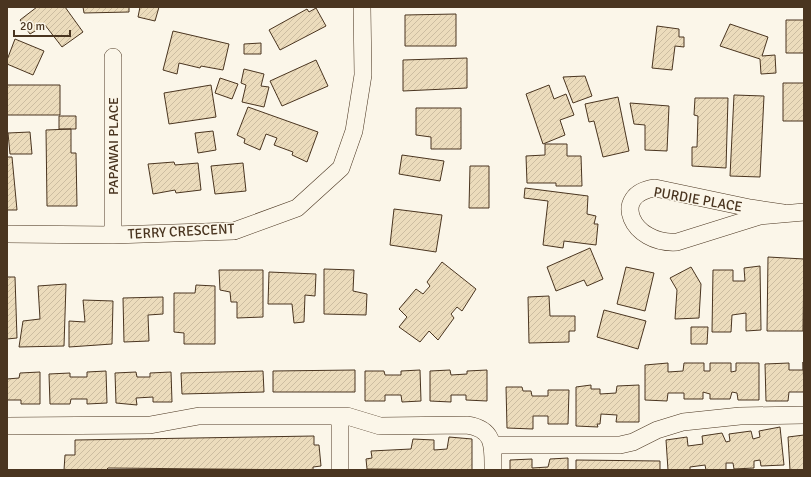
<svg xmlns="http://www.w3.org/2000/svg" width="811" height="477" font-family="Signika,sans-serif">
  <defs>
    <pattern id="building-hatch" width="6" height="6" patternUnits="userSpaceOnUse"><rect width="6" height="6" fill="#ecdcbc"/><path d="M-1 1l2-2M0 6l6-6M5 7l2-2" fill="none" stroke="#ccbda1"/></pattern>
  </defs>
  <rect width="100%" height="100%" fill="#fbf6e9"/>
  <path fill="url(#building-hatch)" stroke="#4a3520" d="M 37,7 L 65,7 L 83,32 L 62,47 L 45,25 L 30,34 L 20,20 Z
    M 83,7 L 129,7 L 129,12 L 84,13 Z
    M 140,7 L 159,7 L 155,21 L 138,17 Z
    M 316,8 L 326,26 L 280,50 L 269,30 L 307,9 L 309,12 Z
    M 456,14 L 456,46 L 405,46 L 405,15 Z
    M 786,20 L 804,20 L 804,53 L 786,53 Z
    M 730,24 L 768,37 L 762,56 L 775,55 L 776,73 L 761,74 L 760,59 L 720,46 Z
    M 657,26 L 679,29 L 679,37 L 684,37 L 684,47 L 675,46 L 672,70 L 652,68 Z
    M 173,31 L 229,44 L 223,70 L 201,66 L 200,68 L 179,63 L 177,74 L 163,70 Z
    M 15,39 L 44,51 L 33,75 L 7,64 L 7,60 Z
    M 261,43 L 261,54 L 244,54 L 244,44 Z
    M 467,58 L 467,88 L 403,91 L 403,60 Z
    M 316,60 L 328,86 L 282,106 L 270,81 Z
    M 244,69 L 264,74 L 261,86 L 269,87 L 264,107 L 242,102 L 246,85 L 241,83 Z
    M 585,76 L 592,96 L 573,103 L 563,77 Z
    M 220,78 L 238,84 L 232,99 L 215,93 Z
    M 783,83 L 804,83 L 804,121 L 783,121 Z
    M 7,85 L 60,85 L 60,115 L 7,115 Z
    M 211,85 L 216,117 L 169,124 L 164,93 Z
    M 549,85 L 554,99 L 566,94 L 574,115 L 560,120 L 565,135 L 543,144 L 526,94 Z
    M 734,95 L 764,96 L 760,177 L 730,176 Z
    M 618,97 L 629,151 L 603,157 L 594,121 L 589,122 L 585,104 Z
    M 695,98 L 728,98 L 726,168 L 692,166 L 692,147 L 697,147 L 698,116 L 694,115 Z
    M 630,103 L 669,106 L 667,151 L 645,150 L 645,125 L 634,124 Z
    M 248,107 L 318,132 L 307,162 L 292,155 L 293,152 L 274,145 L 277,138 L 266,134 L 260,150 L 244,143 L 245,139 L 237,135 Z
    M 416,108 L 461,108 L 461,149 L 431,149 L 431,137 L 416,135 Z
    M 59,116 L 76,116 L 76,129 L 59,129 Z
    M 71,129 L 71,153 L 76,153 L 77,206 L 47,206 L 46,130 Z
    M 213,131 L 216,150 L 198,153 L 195,133 Z
    M 30,132 L 32,154 L 10,154 L 8,133 Z
    M 545,144 L 567,144 L 567,156 L 581,156 L 582,186 L 556,186 L 556,183 L 527,183 L 526,156 L 545,155 Z
    M 402,155 L 444,161 L 440,181 L 399,174 Z
    M 7,157 L 12,157 L 17,210 L 7,210 Z
    M 174,162 L 175,165 L 198,163 L 201,190 L 176,193 L 175,190 L 153,194 L 148,164 Z
    M 243,163 L 246,191 L 215,194 L 211,166 Z
    M 470,166 L 489,166 L 489,208 L 469,208 Z
    M 525,188 L 588,196 L 587,214 L 596,216 L 594,224 L 598,224 L 596,245 L 564,241 L 563,248 L 543,245 L 548,201 L 524,198 Z
    M 394,209 L 442,215 L 436,252 L 390,245 Z
    M 590,248 L 603,279 L 587,286 L 584,280 L 556,291 L 547,267 Z
    M 768,257 L 804,259 L 803,331 L 767,331 Z
    M 442,262 L 476,289 L 462,311 L 457,307 L 451,314 L 454,318 L 438,340 L 429,331 L 420,342 L 399,327 L 407,317 L 399,309 L 416,289 L 423,294 L 430,286 L 427,282 Z
    M 760,266 L 761,330 L 746,331 L 746,313 L 732,315 L 731,332 L 712,332 L 713,270 L 733,270 L 733,281 L 745,281 L 744,268 Z
    M 626,267 L 654,273 L 645,311 L 617,304 Z
    M 691,267 L 701,284 L 699,318 L 675,319 L 677,290 L 670,278 Z
    M 324,269 L 354,270 L 353,291 L 367,294 L 366,315 L 324,314 Z
    M 219,270 L 263,270 L 263,317 L 237,318 L 237,302 L 231,302 L 230,292 L 220,290 Z
    M 269,272 L 316,274 L 315,296 L 305,295 L 304,322 L 294,323 L 292,304 L 268,304 Z
    M 7,277 L 15,277 L 17,338 L 7,339 Z
    M 66,284 L 64,346 L 19,347 L 23,321 L 40,319 L 38,286 Z
    M 196,285 L 215,286 L 215,344 L 184,344 L 184,333 L 174,332 L 174,293 L 195,293 Z
    M 549,296 L 550,316 L 575,316 L 575,331 L 569,331 L 569,342 L 529,343 L 528,297 Z
    M 163,297 L 163,314 L 148,315 L 149,341 L 124,342 L 123,298 Z
    M 83,300 L 113,301 L 112,344 L 69,347 L 69,321 L 85,322 Z
    M 604,310 L 646,321 L 638,349 L 597,337 Z
    M 691,327 L 708,327 L 707,344 L 691,344 Z
    M 803,362 L 804,392 L 789,392 L 788,401 L 766,401 L 765,364 L 789,363 L 789,370 L 803,370 Z
    M 668,363 L 668,372 L 683,371 L 684,363 L 704,363 L 704,371 L 710,371 L 710,363 L 731,363 L 731,372 L 736,371 L 736,363 L 759,363 L 759,400 L 738,400 L 737,393 L 732,392 L 730,399 L 710,399 L 710,394 L 703,392 L 703,399 L 684,399 L 684,393 L 668,393 L 667,401 L 645,400 L 645,365 Z
    M 355,370 L 355,392 L 273,392 L 273,371 Z
    M 420,370 L 421,401 L 402,402 L 401,395 L 385,395 L 385,401 L 365,401 L 365,371 L 384,371 L 385,375 L 401,375 L 401,371 Z
    M 450,370 L 451,375 L 467,374 L 467,371 L 487,370 L 487,401 L 466,400 L 466,395 L 451,395 L 451,402 L 430,401 L 430,371 Z
    M 106,371 L 107,403 L 87,404 L 87,399 L 71,399 L 70,404 L 50,404 L 49,374 L 70,373 L 70,377 L 87,377 L 87,372 Z
    M 263,371 L 264,392 L 182,394 L 181,373 Z
    M 40,372 L 40,404 L 21,404 L 21,400 L 7,400 L 7,379 L 19,378 L 20,373 Z
    M 136,372 L 137,377 L 150,377 L 150,373 L 171,372 L 172,402 L 153,402 L 153,397 L 136,398 L 137,405 L 116,403 L 115,373 Z
    M 591,385 L 591,389 L 600,389 L 600,394 L 616,393 L 617,386 L 639,385 L 639,422 L 616,422 L 617,415 L 601,414 L 600,424 L 597,424 L 598,427 L 576,426 L 576,387 Z
    M 506,387 L 522,387 L 523,391 L 531,391 L 532,396 L 548,396 L 548,390 L 569,390 L 568,424 L 548,424 L 548,416 L 533,416 L 533,429 L 507,428 Z
    M 780,427 L 784,465 L 761,466 L 760,460 L 754,461 L 754,468 L 734,469 L 733,463 L 726,463 L 726,470 L 706,470 L 705,465 L 690,467 L 690,470 L 668,470 L 666,440 L 687,437 L 688,446 L 703,444 L 702,436 L 722,433 L 726,442 L 730,441 L 729,434 L 751,431 L 753,439 L 760,437 L 759,431 Z
    M 804,435 L 804,470 L 790,470 L 788,437 Z
    M 314,436 L 314,445 L 319,445 L 321,466 L 313,467 L 313,470 L 108,468 L 106,470 L 64,470 L 65,455 L 75,455 L 75,440 Z
    M 449,437 L 472,439 L 472,470 L 367,469 L 366,459 L 372,458 L 371,451 L 411,449 L 413,439 L 434,440 L 434,450 L 447,449 Z
    M 568,458 L 568,470 L 510,470 L 510,460 L 532,459 L 532,468 L 548,467 L 550,459 Z
    M 576,460 L 660,461 L 660,470 L 576,470 Z"/>
  <g fill="none" stroke-linecap="round" stroke-linejoin="round">
    <g stroke="#4a3520" stroke-width="18">
      <path id="street" d="M 113,57 L 113,235
        M 783,213 L 750,208 L 655,188 C 610,194 631,245 677,242 L 760,216 L 804,212
        M 7,234 L 113,235 L 234,231 L 297,208 L 341,168 L 354,131 L 363,75 L 362,7
        M 340,416 L 340,470
        M 7,426 L 150,425 L 199,416 L 347,416 L 380,426 L 467,425 C 495,429 493,447 493,470
        M 493,445 L 620,445 L 633,442 L 657,430 L 683,422 L 740,416 L 804,415"/>
    </g>
    <use href="#street" stroke="#fbf6e9" stroke-width="17"/>
  </g>
  <g text-anchor="middle" stroke-width="3" stroke-linejoin="round" paint-order="stroke">
    <g font-size="14" fill="#4a3520" stroke="#fbf6e9">
      <text transform="translate(113 146) rotate(-90)" y="5">PAPAWAI PLACE</text>
      <text transform="translate(698 199) rotate(10)" y="5">PURDIE PLACE</text>
      <text transform="translate(181 231) rotate(-3)" y="5">TERRY CRESCENT</text>
    </g>
  </g>
  <rect width="811" height="477" fill="none" stroke="#4a3520" stroke-width="16"/>
  <path d="M14 30v6h56v-6" fill="none" stroke="#4a3520" stroke-width="2"/>
  <text x="20" y="30" font-size="12" fill="#4a3520" stroke="#fbf6e9" stroke-width="3" paint-order="stroke">20 m</text>
</svg>
